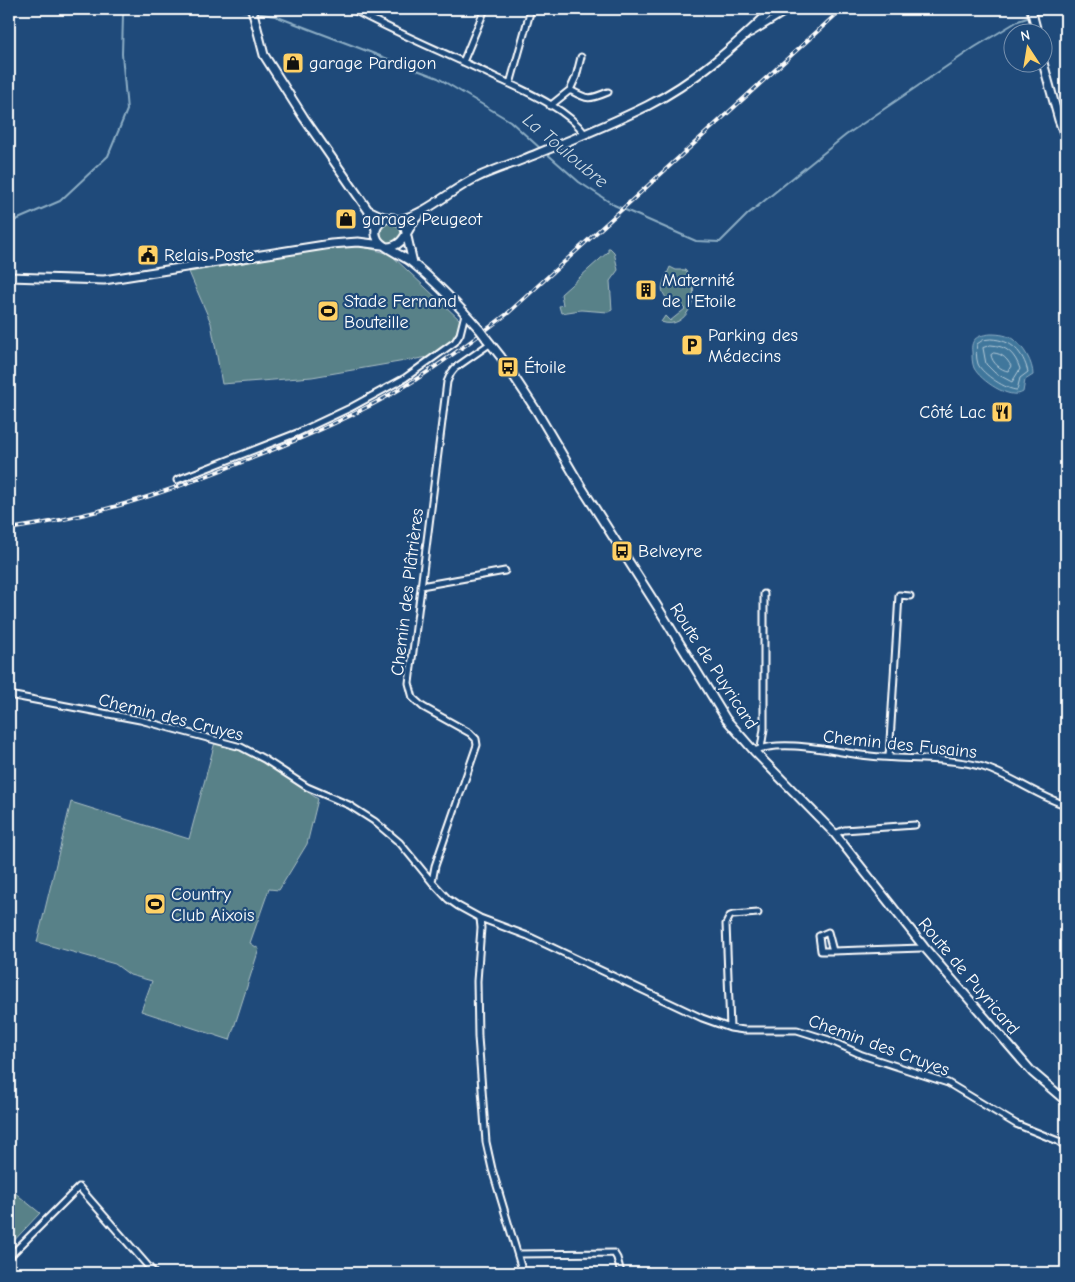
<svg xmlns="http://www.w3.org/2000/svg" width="1075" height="1282" font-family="'Comic Neue',sans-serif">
  <rect width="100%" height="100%" fill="#1f4a7a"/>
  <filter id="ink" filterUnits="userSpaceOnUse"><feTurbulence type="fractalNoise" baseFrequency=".02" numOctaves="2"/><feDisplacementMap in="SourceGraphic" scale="10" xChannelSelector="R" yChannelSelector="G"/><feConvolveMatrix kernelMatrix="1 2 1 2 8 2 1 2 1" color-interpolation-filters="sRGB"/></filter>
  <g filter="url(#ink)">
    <path fill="#588188" stroke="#acc0c4" d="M381 233a10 10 0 1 1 20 0a10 10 0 1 1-20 0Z
      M 353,244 L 390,254 L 461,321 L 456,337 L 434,356 L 312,377 L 222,384 L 211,323 L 189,272 Z
      M 608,248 L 610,248 L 614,252 L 618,270 L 610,281 L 612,310 L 608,312 L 581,310 L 561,313 L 559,306 L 563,305 L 561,294 L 608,252 Z
      M 670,267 L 676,270 L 685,270 C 704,288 689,332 661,322 L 665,316 L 670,321 L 685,309 L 680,304 L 674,308 C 658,288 660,291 670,267 Z
      M 215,742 L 243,751 L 264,762 L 318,799 L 307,844 L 279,890 L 269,889 L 250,943 L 259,949 L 230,1040 L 141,1011 L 152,981 L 130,975 L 115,964 L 37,942 L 71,802 L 189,839 Z
      M 9,1188 L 40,1213 L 9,1246 Z"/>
    <path fill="#40779c" stroke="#8cadc4" d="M 991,334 C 999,334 1008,335 1014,340 C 1024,347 1033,363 1033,375 L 1025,380 L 1023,392 C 1010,401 980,380 974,368 C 972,363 972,357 972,352 C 970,338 979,335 991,334 Z"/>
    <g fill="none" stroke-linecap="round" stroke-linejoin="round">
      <path stroke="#b3c9d7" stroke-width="1" d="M 991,339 C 1012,340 1023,352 1028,372 L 1020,378 L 1017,390 C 1007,390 982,374 978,364 C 976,358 976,349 977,344 L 983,340 Z
        M 991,345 C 1007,346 1015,354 1020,369 L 1012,382 L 995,373 L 986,364 L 983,348 Z
        M 994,353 C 1003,354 1007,359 1011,366 L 1008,371 C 1001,370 992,363 991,355 Z"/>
      <path stroke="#8cadc4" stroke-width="2" d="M 235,9 L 251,12
        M 255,13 L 275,16 L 438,78 L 510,121 L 541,149
        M 1035,16 L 1059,9
        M 545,152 L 579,182 L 614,205 L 696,241 L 720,242 L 748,214 L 846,135 L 975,47 L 1018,21 L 1030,17
        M 9,223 L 60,201 L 108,156 L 127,110 L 122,54 L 123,15 L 129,9"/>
      <g stroke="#fff" stroke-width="9">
        <path id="street" d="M 352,9 C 398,34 448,54 495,77 C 523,90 567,108 585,134
          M 751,33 L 790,9
          M 463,62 L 485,9
          M 510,84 L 531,9
          M 570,90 C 588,100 589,100 608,92
          M 550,106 L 570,90 L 576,77 L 581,57
          M 177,480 L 297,433 L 350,408 L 405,378 L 455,342 L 460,334 L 465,314
          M 421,586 L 505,571
          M 9,695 L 140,720 L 241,747 L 264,759 L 307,787 L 349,805 L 374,821 L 400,843 L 432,882 L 448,899 L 458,906 L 480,918 L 528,936 L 702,1018 L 730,1028 L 744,1030 L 797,1030 L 829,1040 L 862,1055 L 948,1083 L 1016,1124 L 1058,1141 L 1066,1147
          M 761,748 L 764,729 L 764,594
          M 754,751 C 784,738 838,753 870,756 C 905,760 951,757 983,767 C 1012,776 1037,796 1066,805
          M 889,757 L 899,595 L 910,596
          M 835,834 L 844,830 L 915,825
          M 432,882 L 435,866 L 477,745 L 476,739 L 470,733 L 423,707 L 413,698 L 409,683 L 447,382 L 451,373 L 455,368 L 491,343
          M 480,918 L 481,928 L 477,981 L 478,1037 L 486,1142 L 492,1169 L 523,1273
          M 833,951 L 828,932 L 819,936 L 821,951 L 833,951 L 922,948 L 924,947
          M 730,1028 L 726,924 L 730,916 L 733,915 L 758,913
          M 518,1254 L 614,1253 L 617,1258 L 621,1273
          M 9,1257 L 79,1187 L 154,1273"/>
      </g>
      <g stroke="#fff" stroke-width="11">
        <path id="secondary" d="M 252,9 L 264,55 L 304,118 L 368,210 L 376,229
          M 1031,9 L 1037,32
          M 1042,59 L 1059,120 L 1066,138
          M 368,210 L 383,217 L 393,218 L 402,223 L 405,228 L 413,263
          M 387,218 C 379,222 372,230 378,240 C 383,248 402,255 410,261 C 435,281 459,306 480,330
          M 398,220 C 428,214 451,189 478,177 C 493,170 509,165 524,159 C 566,142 607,126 647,106 C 695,82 735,46 773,9
          M 387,247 C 406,247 407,226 419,215
          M 9,277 L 104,280 L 331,244 L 358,242 L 382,245
          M 486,338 L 501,357 L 536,410 L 582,488 L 657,606 L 726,719 L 754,751 L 835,834 L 924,947 L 1032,1072 L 1066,1101"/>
      </g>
      <use href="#street" stroke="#1f4a7a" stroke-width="5"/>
      <use href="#secondary" stroke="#1f4a7a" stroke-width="7"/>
      <g stroke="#fff" stroke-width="4">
        <path id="rail" d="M 9,529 C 92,517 160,495 237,464 C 298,440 359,415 415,380 C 447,360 477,337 507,314 L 842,9"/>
      </g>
      <use href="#rail" stroke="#1f4a7a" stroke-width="2" stroke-dasharray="5.5" stroke-linecap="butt"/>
      <g stroke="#fff" stroke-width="11" stroke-linecap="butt">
        <path id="secondary-bridge" d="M 480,330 L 486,338"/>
      </g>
      <use href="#secondary-bridge" stroke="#1f4a7a" stroke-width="7"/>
    </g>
  </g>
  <defs>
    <g id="shop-square" transform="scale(1.125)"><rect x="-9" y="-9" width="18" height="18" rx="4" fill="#ffd166" stroke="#1f4a7a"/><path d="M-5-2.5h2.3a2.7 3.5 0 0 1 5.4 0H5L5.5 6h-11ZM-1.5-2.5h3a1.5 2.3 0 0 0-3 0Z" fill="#111"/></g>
    <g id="civic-square" transform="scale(1.125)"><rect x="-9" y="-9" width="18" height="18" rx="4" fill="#ffd166" stroke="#1f4a7a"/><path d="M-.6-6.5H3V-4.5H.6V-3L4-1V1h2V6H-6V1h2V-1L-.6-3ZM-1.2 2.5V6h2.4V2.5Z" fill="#111"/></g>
    <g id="building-square" transform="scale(1.125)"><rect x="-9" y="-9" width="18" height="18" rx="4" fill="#ffd166" stroke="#1f4a7a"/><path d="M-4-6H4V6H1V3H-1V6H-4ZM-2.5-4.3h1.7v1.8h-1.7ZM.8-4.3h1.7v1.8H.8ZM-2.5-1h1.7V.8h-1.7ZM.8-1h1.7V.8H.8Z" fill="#111"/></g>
    <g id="stadium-square" transform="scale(1.125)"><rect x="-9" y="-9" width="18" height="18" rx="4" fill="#ffd166" stroke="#1f4a7a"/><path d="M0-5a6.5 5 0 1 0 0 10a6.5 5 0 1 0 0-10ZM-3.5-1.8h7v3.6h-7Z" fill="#111"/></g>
    <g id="parking-square" transform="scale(1.125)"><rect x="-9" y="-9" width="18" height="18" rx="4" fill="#ffd166" stroke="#1f4a7a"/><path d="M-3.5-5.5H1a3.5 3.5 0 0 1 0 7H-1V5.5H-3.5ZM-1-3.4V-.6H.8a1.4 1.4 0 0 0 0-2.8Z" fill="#111"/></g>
    <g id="bus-square" transform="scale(1.125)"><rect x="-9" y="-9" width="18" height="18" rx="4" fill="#ffd166" stroke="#1f4a7a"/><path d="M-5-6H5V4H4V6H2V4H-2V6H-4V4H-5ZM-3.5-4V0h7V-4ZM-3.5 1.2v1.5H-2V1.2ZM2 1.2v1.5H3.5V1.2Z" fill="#111"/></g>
    <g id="restaurant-square" transform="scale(1.125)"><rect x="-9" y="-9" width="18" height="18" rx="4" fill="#ffd166" stroke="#1f4a7a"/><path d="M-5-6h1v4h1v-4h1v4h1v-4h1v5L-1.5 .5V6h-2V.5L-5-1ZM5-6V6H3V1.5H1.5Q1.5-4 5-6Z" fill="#111"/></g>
  </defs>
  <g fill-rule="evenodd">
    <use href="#shop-square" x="293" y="63"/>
    <use href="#shop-square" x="346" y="219"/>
    <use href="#civic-square" x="148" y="255"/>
    <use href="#building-square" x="646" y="290"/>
    <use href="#stadium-square" x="328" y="311"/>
    <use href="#parking-square" x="692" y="345"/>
    <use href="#bus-square" x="508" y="367"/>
    <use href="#restaurant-square" x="1002" y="412"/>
    <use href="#bus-square" x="622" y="551"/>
    <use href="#stadium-square" x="155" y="904"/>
  </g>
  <g text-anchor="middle" stroke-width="4.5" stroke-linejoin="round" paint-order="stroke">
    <g font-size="18" fill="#fff" stroke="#1f4a7a" text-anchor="start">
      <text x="309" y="69">garage Pardigon</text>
      <text x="362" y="225">garage Peugeot</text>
      <text x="164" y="261">Relais Poste</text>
      <text x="662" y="286">Maternité<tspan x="662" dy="21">de l'Etoile</tspan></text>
      <text x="344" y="307">Stade Fernand<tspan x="344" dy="21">Bouteille</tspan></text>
      <text x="708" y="341">Parking des<tspan x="708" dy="21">Médecins</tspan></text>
      <text x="524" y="373">Étoile</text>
      <text x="986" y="418" text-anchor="end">Côté Lac</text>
      <text x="638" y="557">Belveyre</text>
      <text x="171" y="900">Country<tspan x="171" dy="21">Club Aixois</tspan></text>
    </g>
    <g font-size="18" fill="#fff" stroke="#1f4a7a">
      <text transform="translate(407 592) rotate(-83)" y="6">Chemin des Plâtrières</text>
      <text transform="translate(714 666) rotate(57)" y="6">Route de Puyricard</text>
      <text transform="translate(171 717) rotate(14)" y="6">Chemin des Cruyes</text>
      <text transform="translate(900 744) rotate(6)" y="6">Chemin des Fusains</text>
      <text transform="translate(969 976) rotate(50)" y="6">Route de Puyricard</text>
      <text transform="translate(879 1045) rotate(20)" y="6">Chemin des Cruyes</text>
    </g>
    <g font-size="19" font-style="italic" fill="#cfdde6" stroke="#1f4a7a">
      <text transform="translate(566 150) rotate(40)" y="7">La Touloubre</text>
    </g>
  </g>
  <rect width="1075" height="1282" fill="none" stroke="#1f4a7a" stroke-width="30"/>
  <rect x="15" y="15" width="1045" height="1252" fill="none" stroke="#fff" stroke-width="2" filter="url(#ink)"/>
  <g transform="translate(1028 48) rotate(348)"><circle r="24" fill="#1f4a7a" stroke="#7992af"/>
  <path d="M0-4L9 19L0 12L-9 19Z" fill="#ffd166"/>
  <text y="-8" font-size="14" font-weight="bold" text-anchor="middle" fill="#ffffff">N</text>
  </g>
</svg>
